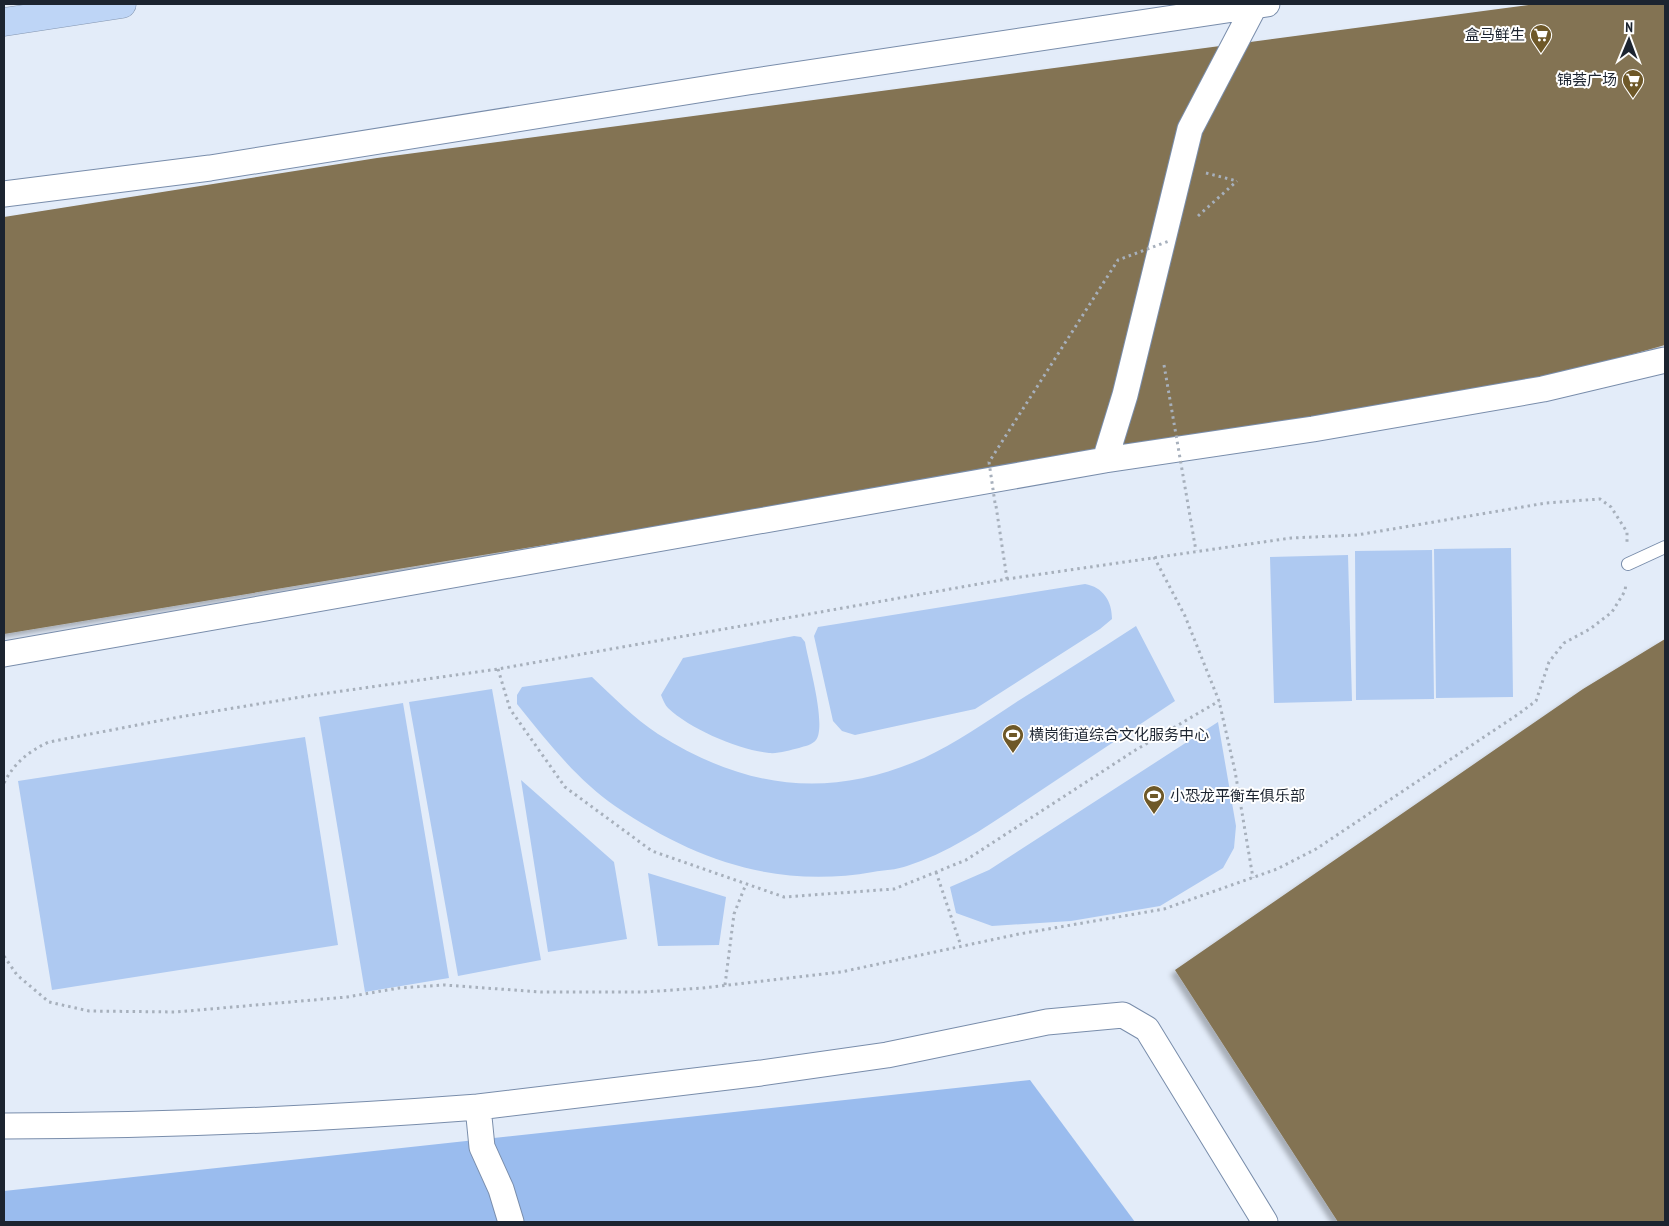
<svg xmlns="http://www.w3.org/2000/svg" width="1669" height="1226" font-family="'PT Sans Narrow','Noto Sans SC',sans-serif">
  <defs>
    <filter id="shadow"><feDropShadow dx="-4.5" dy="4.5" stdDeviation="2.5" flood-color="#0004"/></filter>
  </defs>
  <rect width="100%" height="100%" fill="#e3ecf9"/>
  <path fill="#aec9f1" d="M 1511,548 L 1513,697 L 1436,698 L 1434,549 Z
    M 1432,550 L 1434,699 L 1356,700 L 1355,551 Z
    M 1348,555 L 1352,701 L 1274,703 L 1270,557 Z
    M 1085,584 C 1103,587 1112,601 1112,619 L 1100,629 L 975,709 L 855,735 L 842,731 L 833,721 L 814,636 L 818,627 Z
    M 1136,626 L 1175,701 C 1127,733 1079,765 1031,797 C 992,823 951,852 907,866 C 896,870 884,870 873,872 C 777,889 694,860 615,806 C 577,780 546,740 517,704 L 517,695 L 522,687 L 592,677 C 613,697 634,718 658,734 C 745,789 829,800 924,758 C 956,743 986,722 1015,703 C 1056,677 1096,652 1136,626 Z
    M 794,636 L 801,637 L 805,642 C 808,661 827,725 816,740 C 812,745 805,746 799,748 C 790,750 778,754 769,753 C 739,750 690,729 668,708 C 665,705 663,700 661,695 L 683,658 Z
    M 492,689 L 541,960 L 458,976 L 409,702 Z
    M 403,703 L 449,978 L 365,992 L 319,717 Z
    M 1218,722 L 1236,826 L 1234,848 L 1223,868 L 1160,906 L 1071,921 L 992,926 L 956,913 L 950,887 L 989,870 Z
    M 305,737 L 338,945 L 52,990 L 18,781 Z
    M 521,780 L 614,862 L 627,939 L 548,952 Z
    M 648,873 L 726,897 L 719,945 L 658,946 Z"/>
  <path fill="#9abcee" d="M 1030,1080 L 1135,1222 L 4,1222 L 4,1191 Z"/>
  <path fill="#837353" filter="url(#shadow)" d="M 1536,4 L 1665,4 L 1665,345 L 1533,382 L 4,634 L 4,217 L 377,158 Z
    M 1665,639 L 1665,1222 L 1338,1222 L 1175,970 L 1583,689 Z"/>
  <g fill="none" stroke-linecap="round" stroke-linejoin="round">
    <g stroke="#798dab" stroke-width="14">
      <path id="lane" d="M 1628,564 L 1665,547"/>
    </g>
    <g stroke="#798dab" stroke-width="27">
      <path id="street" d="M 4,194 L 210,168 L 748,82 L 1267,4
        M 1105,460 L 1313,429 L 1543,389 L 1665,360
        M 4,654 L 1105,460 L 1125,395 L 1190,129 L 1254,7
        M 4,1126 C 163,1126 320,1119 478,1107
        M 511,1222 L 501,1189 L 482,1147 L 478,1107 L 761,1073 L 887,1055 L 1047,1022 L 1123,1015 L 1147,1029 L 1265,1222"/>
    </g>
    <g stroke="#8597b1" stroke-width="29">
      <path id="highway" d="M 4,22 L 122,4"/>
    </g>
    <path stroke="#a7b0bc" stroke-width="3" stroke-dasharray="2.5 4" stroke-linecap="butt" d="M 1206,173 L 1237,181
      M 1198,216 L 1237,181
      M 996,506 L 1007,579
      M 1154,557 L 1185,616 L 1219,701 L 1235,771 L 1253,878
      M 498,669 L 510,709 L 565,787 L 652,851 L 784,897 L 894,889 L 966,860 L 1134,751 L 1219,701
      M 4,783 C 14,763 29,751 49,742 L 179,717 L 307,696 L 498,669 L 1007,579 L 1291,538 L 1357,535 L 1546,503 L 1600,499 L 1611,507 L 1627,532 L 1627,542
      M 936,872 L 961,946
      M 4,956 L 17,975 L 49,1002 L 89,1011 L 176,1012 L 347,997 L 399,988 L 444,985 L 541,992 L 644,992 L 702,988 L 841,972 L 1019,934 L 1164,909 L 1277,869 L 1316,849 L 1517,715 L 1536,701 L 1549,662 L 1564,643 L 1590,629 L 1612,612 L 1625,591 L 1626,583
      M 725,985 L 734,914 L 746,884"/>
    <use href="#lane" stroke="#fff" stroke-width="12"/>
    <use href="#street" stroke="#fff" stroke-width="25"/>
    <use href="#highway" stroke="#bed5f6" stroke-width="28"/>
    <path stroke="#a7b0bc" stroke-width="3" stroke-dasharray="2.5 4" stroke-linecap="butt" d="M 1164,365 L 1196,551
      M 995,503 L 989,462 L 1118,260 L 1169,241"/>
  </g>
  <defs>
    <g id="supermarket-pin" transform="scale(1.125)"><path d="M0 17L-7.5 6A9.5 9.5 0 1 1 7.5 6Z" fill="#6e5828" stroke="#fff"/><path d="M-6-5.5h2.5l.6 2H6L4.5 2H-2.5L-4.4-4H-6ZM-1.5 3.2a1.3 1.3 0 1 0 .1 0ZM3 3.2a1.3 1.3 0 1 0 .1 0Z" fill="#fff"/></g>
    <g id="stadium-pin" transform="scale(1.125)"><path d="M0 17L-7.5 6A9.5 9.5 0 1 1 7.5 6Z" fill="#6e5828" stroke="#fff"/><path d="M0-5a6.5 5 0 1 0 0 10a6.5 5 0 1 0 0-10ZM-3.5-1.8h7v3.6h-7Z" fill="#fff"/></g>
  </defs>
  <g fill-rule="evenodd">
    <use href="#supermarket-pin" x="1541" y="35"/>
    <use href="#supermarket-pin" x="1633" y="80"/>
    <use href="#stadium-pin" x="1013" y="735"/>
    <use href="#stadium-pin" x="1154" y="796"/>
  </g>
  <g text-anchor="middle" stroke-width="4" stroke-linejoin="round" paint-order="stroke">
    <g font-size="15" fill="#1c2430" stroke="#fff" text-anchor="end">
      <text x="1525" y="40">盒马鲜生</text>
      <text x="1617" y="85">锦荟广场</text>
      <text x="1029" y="740" text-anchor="start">横岗街道综合文化服务中心</text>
      <text x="1170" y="801" text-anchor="start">小恐龙平衡车俱乐部</text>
    </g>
  </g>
  <rect width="1669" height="1226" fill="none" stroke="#1c2430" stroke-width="10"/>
  <g transform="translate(1629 40) rotate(1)" stroke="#ffffff" stroke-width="4" paint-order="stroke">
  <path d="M0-4L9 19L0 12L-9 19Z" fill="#1c2430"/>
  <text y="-8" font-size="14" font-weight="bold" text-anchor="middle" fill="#1c2430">N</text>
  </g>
</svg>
